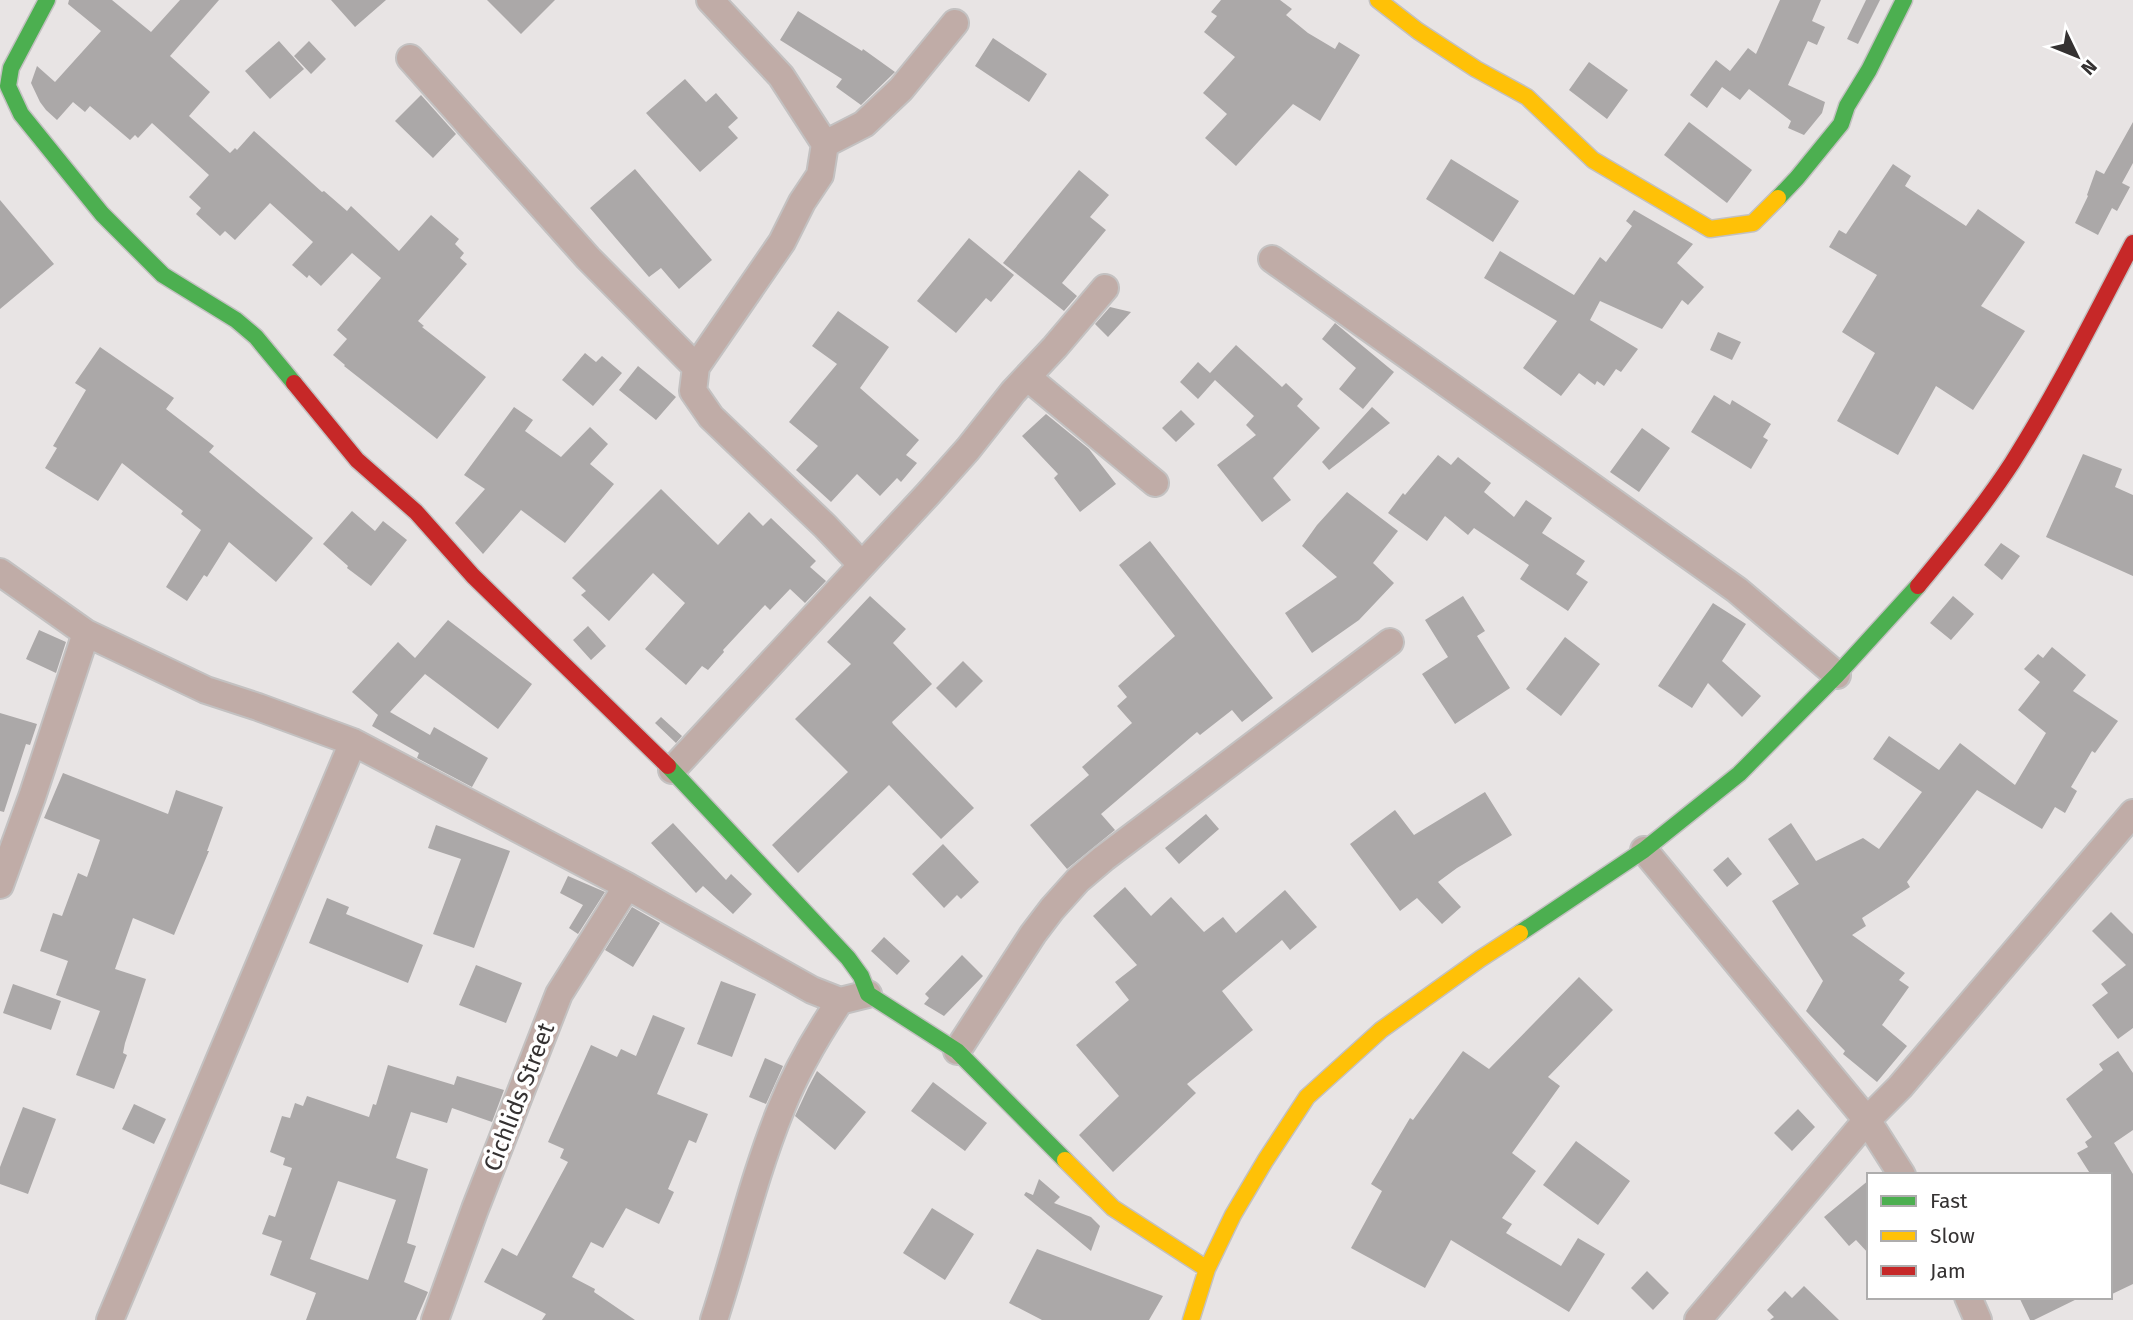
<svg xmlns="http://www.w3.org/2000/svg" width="2133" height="1320" font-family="'Fira Sans',sans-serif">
  <rect width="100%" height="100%" fill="#e8e4e4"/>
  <path fill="#aba8a8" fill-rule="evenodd" d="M 69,0 L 112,0 L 151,32 L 180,0 L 219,0 L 170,56 L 210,92 L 189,116 L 230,153 L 235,148 L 237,150 L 254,131 L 322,192 L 324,191 L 347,211 L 351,206 L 399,251 L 431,215 L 459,239 L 455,244 L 464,253 L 460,258 L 467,264 L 418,321 L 424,326 L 422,327 L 486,377 L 437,439 L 344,366 L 345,365 L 333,355 L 347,339 L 337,330 L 381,278 L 352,253 L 321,286 L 309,275 L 307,278 L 292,265 L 313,242 L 270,203 L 235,240 L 225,231 L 220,236 L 196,214 L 201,208 L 189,197 L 209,175 L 152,123 L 138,138 L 135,135 L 130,140 L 90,106 L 85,112 L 73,102 L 57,120 L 46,110 L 40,102 L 31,83 L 37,66 L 55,82 L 101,31 L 68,4 Z
    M 331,0 L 386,0 L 355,27 Z
    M 487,0 L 555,0 L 521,34 Z
    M 1221,0 L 1280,0 L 1292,9 L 1286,15 L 1308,33 L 1335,49 L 1339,42 L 1360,55 L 1320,121 L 1293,104 L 1236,166 L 1205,138 L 1227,114 L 1203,93 L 1235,57 L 1204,32 L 1217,16 L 1211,12 Z
    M 1780,0 L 1821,0 L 1812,21 L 1825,27 L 1817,45 L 1808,41 L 1788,85 L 1825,102 L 1822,113 L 1804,135 L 1788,128 L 1791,121 L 1749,89 L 1740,100 L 1722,87 L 1707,108 L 1690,95 L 1716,60 L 1730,71 L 1748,48 L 1756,54 Z
    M 1866,0 L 1880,0 L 1858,44 L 1847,39 Z
    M 798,11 L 862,51 L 863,49 L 895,72 L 861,105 L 836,87 L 842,79 L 780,40 Z
    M 993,38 L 1047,74 L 1029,102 L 975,66 Z
    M 279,41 L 304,69 L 270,99 L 245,71 Z
    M 309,41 L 326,59 L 311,74 L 294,56 Z
    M 1589,62 L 1628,90 L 1607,119 L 1569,90 Z
    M 685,79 L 706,102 L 716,93 L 738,118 L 728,127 L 738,138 L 700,172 L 646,113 Z
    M 421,95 L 456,134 L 433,158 L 395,121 Z
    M 1689,122 L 1752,170 L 1727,203 L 1664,155 Z
    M 2133,122 L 2133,163 L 2122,183 L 2130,187 L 2117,211 L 2112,208 L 2098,235 L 2075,223 L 2088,196 L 2087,195 L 2096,170 L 2104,174 Z
    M 1451,159 L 1519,201 L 1493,242 L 1426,199 Z
    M 1893,164 L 1911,176 L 1905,186 L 1966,226 L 1978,209 L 2025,242 L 1981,306 L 2025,331 L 1973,410 L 1936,386 L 1898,455 L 1837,421 L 1875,353 L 1842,332 L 1877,275 L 1829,247 L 1839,230 L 1846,234 Z
    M 635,169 L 712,260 L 679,289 L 661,268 L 649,277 L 590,208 Z
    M 1079,170 L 1109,195 L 1090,217 L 1106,230 L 1062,283 L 1077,296 L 1064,311 L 1003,263 Z
    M 0,200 L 54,264 L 0,309 Z
    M 1634,210 L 1693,244 L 1677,263 L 1704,287 L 1688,305 L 1682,300 L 1662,329 L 1600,301 L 1590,320 L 1638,349 L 1621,372 L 1616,369 L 1604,386 L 1597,381 L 1595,385 L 1579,373 L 1561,396 L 1523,368 L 1557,321 L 1484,278 L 1500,251 L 1574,295 L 1600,257 L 1606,262 L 1632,226 L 1626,221 Z
    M 969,238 L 1014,275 L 991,302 L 986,298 L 956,333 L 917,301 Z
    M 1110,307 L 1131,312 L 1108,337 L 1095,324 Z
    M 838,311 L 889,347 L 860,388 L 919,440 L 906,455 L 917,463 L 901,482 L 897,478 L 880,496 L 857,474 L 831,502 L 796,470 L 818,446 L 789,422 L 837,364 L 812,346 Z
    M 1335,323 L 1394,372 L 1363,409 L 1339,389 L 1356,368 L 1322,339 Z
    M 1718,332 L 1741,342 L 1732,360 L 1710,350 Z
    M 1236,345 L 1282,387 L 1286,383 L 1303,399 L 1297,406 L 1320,428 L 1273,478 L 1291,500 L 1262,522 L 1217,465 L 1256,435 L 1246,425 L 1254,416 L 1215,380 L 1198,399 L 1180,382 L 1198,362 L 1210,373 Z
    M 100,347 L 174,398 L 166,409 L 214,446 L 209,452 L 313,538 L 276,582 L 229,542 L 207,577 L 204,575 L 187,601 L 166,587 L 201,530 L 181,514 L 183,511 L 122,463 L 98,501 L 45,468 L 57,448 L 53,446 L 86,390 L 75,383 Z
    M 585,353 L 596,362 L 602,356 L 622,373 L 593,406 L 562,380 Z
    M 638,366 L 676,397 L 656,420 L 619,390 Z
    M 1714,395 L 1730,405 L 1732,400 L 1771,424 L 1763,437 L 1768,440 L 1751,469 L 1691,432 Z
    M 514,407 L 533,420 L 525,431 L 561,457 L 590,427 L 608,444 L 590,464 L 614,484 L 565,543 L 521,510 L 483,554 L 455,523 L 485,489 L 464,475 Z
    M 1372,407 L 1390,423 L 1329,470 L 1322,462 Z
    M 1181,410 L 1195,424 L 1176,442 L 1162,428 Z
    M 1046,414 L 1089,449 L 1116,484 L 1080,512 L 1054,478 L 1058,474 L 1022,436 Z
    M 1642,428 L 1670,448 L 1639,492 L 1610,472 Z
    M 2083,454 L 2122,469 L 2115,487 L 2133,495 L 2133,576 L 2046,537 Z
    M 1438,455 L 1451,465 L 1458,457 L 1491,483 L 1484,492 L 1514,517 L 1526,500 L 1552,518 L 1542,533 L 1585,561 L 1576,574 L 1588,582 L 1568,611 L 1520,579 L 1529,565 L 1474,528 L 1468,535 L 1445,516 L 1427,541 L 1388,513 L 1403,493 L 1405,495 Z
    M 661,489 L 718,545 L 749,512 L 763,526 L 771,518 L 816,561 L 810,567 L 826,581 L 805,603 L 790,589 L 770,610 L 765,605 L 723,650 L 724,652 L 708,670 L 702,666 L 686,685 L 645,649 L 685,603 L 653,573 L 609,621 L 581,595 L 586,591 L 572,578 Z
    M 1347,492 L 1398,531 L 1373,563 L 1394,583 L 1359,620 L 1312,653 L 1285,613 L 1337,577 L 1302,546 L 1317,525 Z
    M 352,511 L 375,531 L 383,521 L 407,540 L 371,586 L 347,568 L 348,566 L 323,544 Z
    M 1150,541 L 1273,698 L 1242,722 L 1232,710 L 1200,735 L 1197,732 L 1101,814 L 1115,830 L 1067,869 L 1030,825 L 1089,775 L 1082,767 L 1132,723 L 1117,706 L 1127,697 L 1118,686 L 1175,636 L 1119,565 Z
    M 2001,543 L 2020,556 L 2002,580 L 1984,565 Z
    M 870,596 L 906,629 L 893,643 L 932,684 L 892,722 L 893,724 L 974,808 L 941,839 L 889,785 L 798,873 L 772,845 L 848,772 L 795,719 L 851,664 L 827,642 Z
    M 1463,596 L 1485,631 L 1477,636 L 1510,688 L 1455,724 L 1422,674 L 1448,657 L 1425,620 Z
    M 1953,596 L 1974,614 L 1951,640 L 1930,623 Z
    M 1713,603 L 1746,624 L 1722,661 L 1761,696 L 1742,717 L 1708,683 L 1692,708 L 1658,686 Z
    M 448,620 L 532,684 L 498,729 L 425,674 L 390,712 L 430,735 L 434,727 L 488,758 L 472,787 L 417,758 L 419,753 L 372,726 L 378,715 L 352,692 L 398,642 L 415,658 Z
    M 588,626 L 606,646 L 591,660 L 573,640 Z
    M 39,630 L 66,642 L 56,673 L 26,659 Z
    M 1565,637 L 1600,664 L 1561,716 L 1526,689 Z
    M 2052,647 L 2086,675 L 2073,691 L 2118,721 L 2095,753 L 2092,751 L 2071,787 L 2077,791 L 2065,813 L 2055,807 L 2042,829 L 1977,790 L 1907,882 L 1910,887 L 1862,918 L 1866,926 L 1852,935 L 1905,973 L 1899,980 L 1909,987 L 1882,1025 L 1907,1046 L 1877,1082 L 1843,1054 L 1845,1051 L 1806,1011 L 1823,981 L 1772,901 L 1799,884 L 1768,839 L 1791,823 L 1816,861 L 1863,838 L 1879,849 L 1922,792 L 1873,759 L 1889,736 L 1939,770 L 1960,743 L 2015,785 L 2046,733 L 2018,710 L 2040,682 L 2024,669 L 2038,654 L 2043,658 Z
    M 963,661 L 983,681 L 956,708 L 936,688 Z
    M 0,713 L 37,724 L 30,745 L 26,744 L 4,812 L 0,811 Z
    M 661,717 L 682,736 L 676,743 L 655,723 Z
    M 63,773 L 168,814 L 176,790 L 223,807 L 207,851 L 209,851 L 174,935 L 133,918 L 115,969 L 146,979 L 125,1043 L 123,1053 L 127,1055 L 114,1089 L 76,1075 L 100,1011 L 56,995 L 68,961 L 40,951 L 53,913 L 62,916 L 78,873 L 87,877 L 100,840 L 44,818 Z
    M 1485,792 L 1512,835 L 1457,868 L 1438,882 L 1461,907 L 1442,924 L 1417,898 L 1400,911 L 1350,844 L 1395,810 L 1414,835 Z
    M 1206,814 L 1219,829 L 1179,864 L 1165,848 Z
    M 673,823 L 726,880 L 731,874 L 752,894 L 733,914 L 703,886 L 696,893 L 651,843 Z
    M 436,825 L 510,851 L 474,948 L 433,934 L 461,859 L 428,848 Z
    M 943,844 L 979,882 L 961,899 L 957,895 L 944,908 L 912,874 Z
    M 1728,857 L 1742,874 L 1727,887 L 1713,870 Z
    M 568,876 L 605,892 L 578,934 L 569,928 L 583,905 L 560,893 Z
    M 1125,887 L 1151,916 L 1171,897 L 1204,932 L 1223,917 L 1236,933 L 1285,890 L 1317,927 L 1290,950 L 1282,940 L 1222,991 L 1253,1030 L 1187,1084 L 1196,1093 L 1113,1172 L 1079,1135 L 1119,1096 L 1076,1045 L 1129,1000 L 1115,982 L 1137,965 L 1093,916 Z
    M 327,898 L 349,907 L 346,914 L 423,945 L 408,983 L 309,943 Z
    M 632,907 L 660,923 L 633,967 L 605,950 Z
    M 2111,912 L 2133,934 L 2133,1028 L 2118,1039 L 2092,1005 L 2108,993 L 2101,984 L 2126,965 L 2092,931 Z
    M 884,937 L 910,961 L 897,975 L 871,951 Z
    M 962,955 L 983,976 L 944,1016 L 924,1004 L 929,998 L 925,994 Z
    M 476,965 L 522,983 L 506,1023 L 459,1005 Z
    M 1579,977 L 1613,1010 L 1548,1077 L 1560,1086 L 1512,1153 L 1536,1171 L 1502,1218 L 1512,1224 L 1506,1233 L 1561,1266 L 1578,1238 L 1605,1254 L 1569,1312 L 1451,1240 L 1425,1288 L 1351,1248 L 1382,1191 L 1371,1184 L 1410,1118 L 1413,1120 L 1463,1051 L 1489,1069 Z
    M 721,981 L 756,994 L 732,1057 L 697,1044 Z
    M 13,984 L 61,1001 L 51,1030 L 3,1013 Z
    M 653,1015 L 685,1028 L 657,1094 L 708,1114 L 696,1143 L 689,1140 L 668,1189 L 674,1192 L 659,1224 L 626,1208 L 603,1248 L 591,1242 L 572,1277 L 595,1289 L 594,1292 L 635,1320 L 542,1320 L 546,1314 L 484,1282 L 502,1248 L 517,1256 L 568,1162 L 560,1158 L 564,1149 L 548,1142 L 591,1045 L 617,1057 L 621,1049 L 636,1056 Z
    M 2118,1051 L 2133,1073 L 2133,1130 L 2114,1143 L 2133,1174 L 2133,1284 L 2110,1295 L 2110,1175 L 2091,1175 L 2077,1153 L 2088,1147 L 2085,1142 L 2092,1137 L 2066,1099 L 2103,1070 L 2099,1064 Z
    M 765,1058 L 783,1066 L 766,1104 L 749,1097 Z
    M 388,1065 L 454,1085 L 457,1076 L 504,1090 L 492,1122 L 452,1108 L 447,1123 L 411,1112 L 396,1158 L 428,1169 L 407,1243 L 416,1246 L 404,1282 L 428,1292 L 416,1320 L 306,1320 L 316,1293 L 270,1275 L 282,1241 L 262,1234 L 269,1215 L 275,1217 L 292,1168 L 283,1165 L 285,1158 L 270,1152 L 282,1116 L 290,1118 L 295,1103 L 303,1106 L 307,1096 L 369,1117 L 373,1104 L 376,1105 ZM 338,1181 L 396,1200 L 368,1280 L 310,1259 Z
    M 817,1071 L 866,1112 L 835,1150 L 795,1116 L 808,1088 Z
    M 933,1082 L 987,1123 L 965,1151 L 911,1111 Z
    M 134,1104 L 166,1119 L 154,1144 L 122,1129 Z
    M 23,1107 L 56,1119 L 28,1194 L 0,1184 L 0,1167 Z
    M 1798,1109 L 1815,1127 L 1792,1151 L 1774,1133 Z
    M 1576,1141 L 1630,1181 L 1598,1225 L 1543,1185 Z
    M 1039,1179 L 1060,1197 L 1054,1203 L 1091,1217 L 1100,1226 L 1091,1251 L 1024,1195 L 1026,1192 L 1033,1195 Z
    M 1869,1180 L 1869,1254 L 1856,1240 L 1849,1246 L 1824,1217 Z
    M 932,1208 L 974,1234 L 945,1280 L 903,1253 Z
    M 1037,1249 L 1163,1296 L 1149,1320 L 1042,1320 L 1009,1303 Z
    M 1647,1271 L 1669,1293 L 1653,1310 L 1631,1288 Z
    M 1804,1286 L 1839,1320 L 1770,1320 L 1774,1317 L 1767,1310 L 1785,1291 L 1792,1298 Z
    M 2019,1297 L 2081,1297 L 2034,1320 L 2030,1320 Z"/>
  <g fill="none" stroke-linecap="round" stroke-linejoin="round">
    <g stroke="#c3c1c1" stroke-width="30">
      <path id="street" d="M 710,0 L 781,76 L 825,144 L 820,175 L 802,202 L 782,242 L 696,367 L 693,391 L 711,417 L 825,526 L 862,565
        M 410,58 L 588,258 L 696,367
        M 825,144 L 864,124 L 901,89 L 955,23
        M 1272,259 L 1737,590 L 1837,675
        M 1027,377 L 1155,483
        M 0,572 L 86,633 L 206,690 L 258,707 L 353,742 L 627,886 L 812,990 L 840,1001 L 868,994
        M 672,770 L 928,494 L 968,449 L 1013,392 L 1055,347 L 1105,288
        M 1644,850 L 1867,1120 L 1902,1175
        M 0,885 L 32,797 L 86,633
        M 957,1051 L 1033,934 L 1052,909 L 1078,880 L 1104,858 L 1390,642
        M 1968,1297 L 1978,1320
        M 110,1320 L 353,742
        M 435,1320 L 475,1209 L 559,994 L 627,886
        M 714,1320 C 737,1250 753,1178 781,1109 C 796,1071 817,1035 840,1001
        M 1698,1320 L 1867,1120 L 1900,1087 L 2133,813"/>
    </g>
    <g stroke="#c3c1c1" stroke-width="19">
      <path id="fast" d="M 47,0 L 11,68 L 8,86 L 21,114 L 102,214 L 163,275 L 236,320 L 256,337 L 294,383
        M 1778,198 L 1797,178 L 1841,124 L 1847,106 L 1869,70 L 1904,0
        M 668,766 L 848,958 L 861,976 L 868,994 L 957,1051 L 1065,1160
        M 1520,933 L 1644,850 L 1739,774 L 1837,675 L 1918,586"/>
    </g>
    <g stroke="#c3c1c1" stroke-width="19">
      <path id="slow" d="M 1378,0 L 1418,31 L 1476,69 L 1527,97 L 1593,160 L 1710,229 L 1753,223 L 1778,198
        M 1065,1160 L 1113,1208 L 1207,1269
        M 1191,1320 L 1207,1269 L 1233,1215 L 1265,1161 L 1307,1097 L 1381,1030 L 1480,959 L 1520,933"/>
    </g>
    <g stroke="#c3c1c1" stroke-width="19">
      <path id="jam" d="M 294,383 L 357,460 L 416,512 L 473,576 L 668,766
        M 1918,586 C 1951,546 1984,506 2012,463 C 2057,392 2094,317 2133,243"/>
    </g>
    <use href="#street" stroke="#c0aca7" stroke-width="26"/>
    <use href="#fast" stroke="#4caf50" stroke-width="16"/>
    <use href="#slow" stroke="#ffc107" stroke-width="16"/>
    <use href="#jam" stroke="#c62828" stroke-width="16"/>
  </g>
  <g text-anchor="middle" stroke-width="7" stroke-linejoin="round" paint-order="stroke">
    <g font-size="24" fill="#353232" stroke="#fff">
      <text transform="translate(519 1097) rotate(-69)" y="8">Cichlids Street</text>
    </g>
  </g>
  <rect x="1867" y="1173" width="245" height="126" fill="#ffffff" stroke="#aeadad" stroke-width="2"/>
  <rect x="1881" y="1196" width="35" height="10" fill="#4caf50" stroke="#aeadad" stroke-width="2"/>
  <text x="1930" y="1208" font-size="21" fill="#353232">Fast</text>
  <rect x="1881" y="1231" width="35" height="10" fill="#ffc107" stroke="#aeadad" stroke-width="2"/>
  <text x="1930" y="1243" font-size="21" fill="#353232">Slow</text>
  <rect x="1881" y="1266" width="35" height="10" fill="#c62828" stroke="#aeadad" stroke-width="2"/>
  <text x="1930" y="1278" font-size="21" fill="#353232">Jam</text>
  <g transform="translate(2077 56) rotate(133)" stroke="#ffffff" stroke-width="5" paint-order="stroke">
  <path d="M0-5L12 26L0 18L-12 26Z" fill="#353232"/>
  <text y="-10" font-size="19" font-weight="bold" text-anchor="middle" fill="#353232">N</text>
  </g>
</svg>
